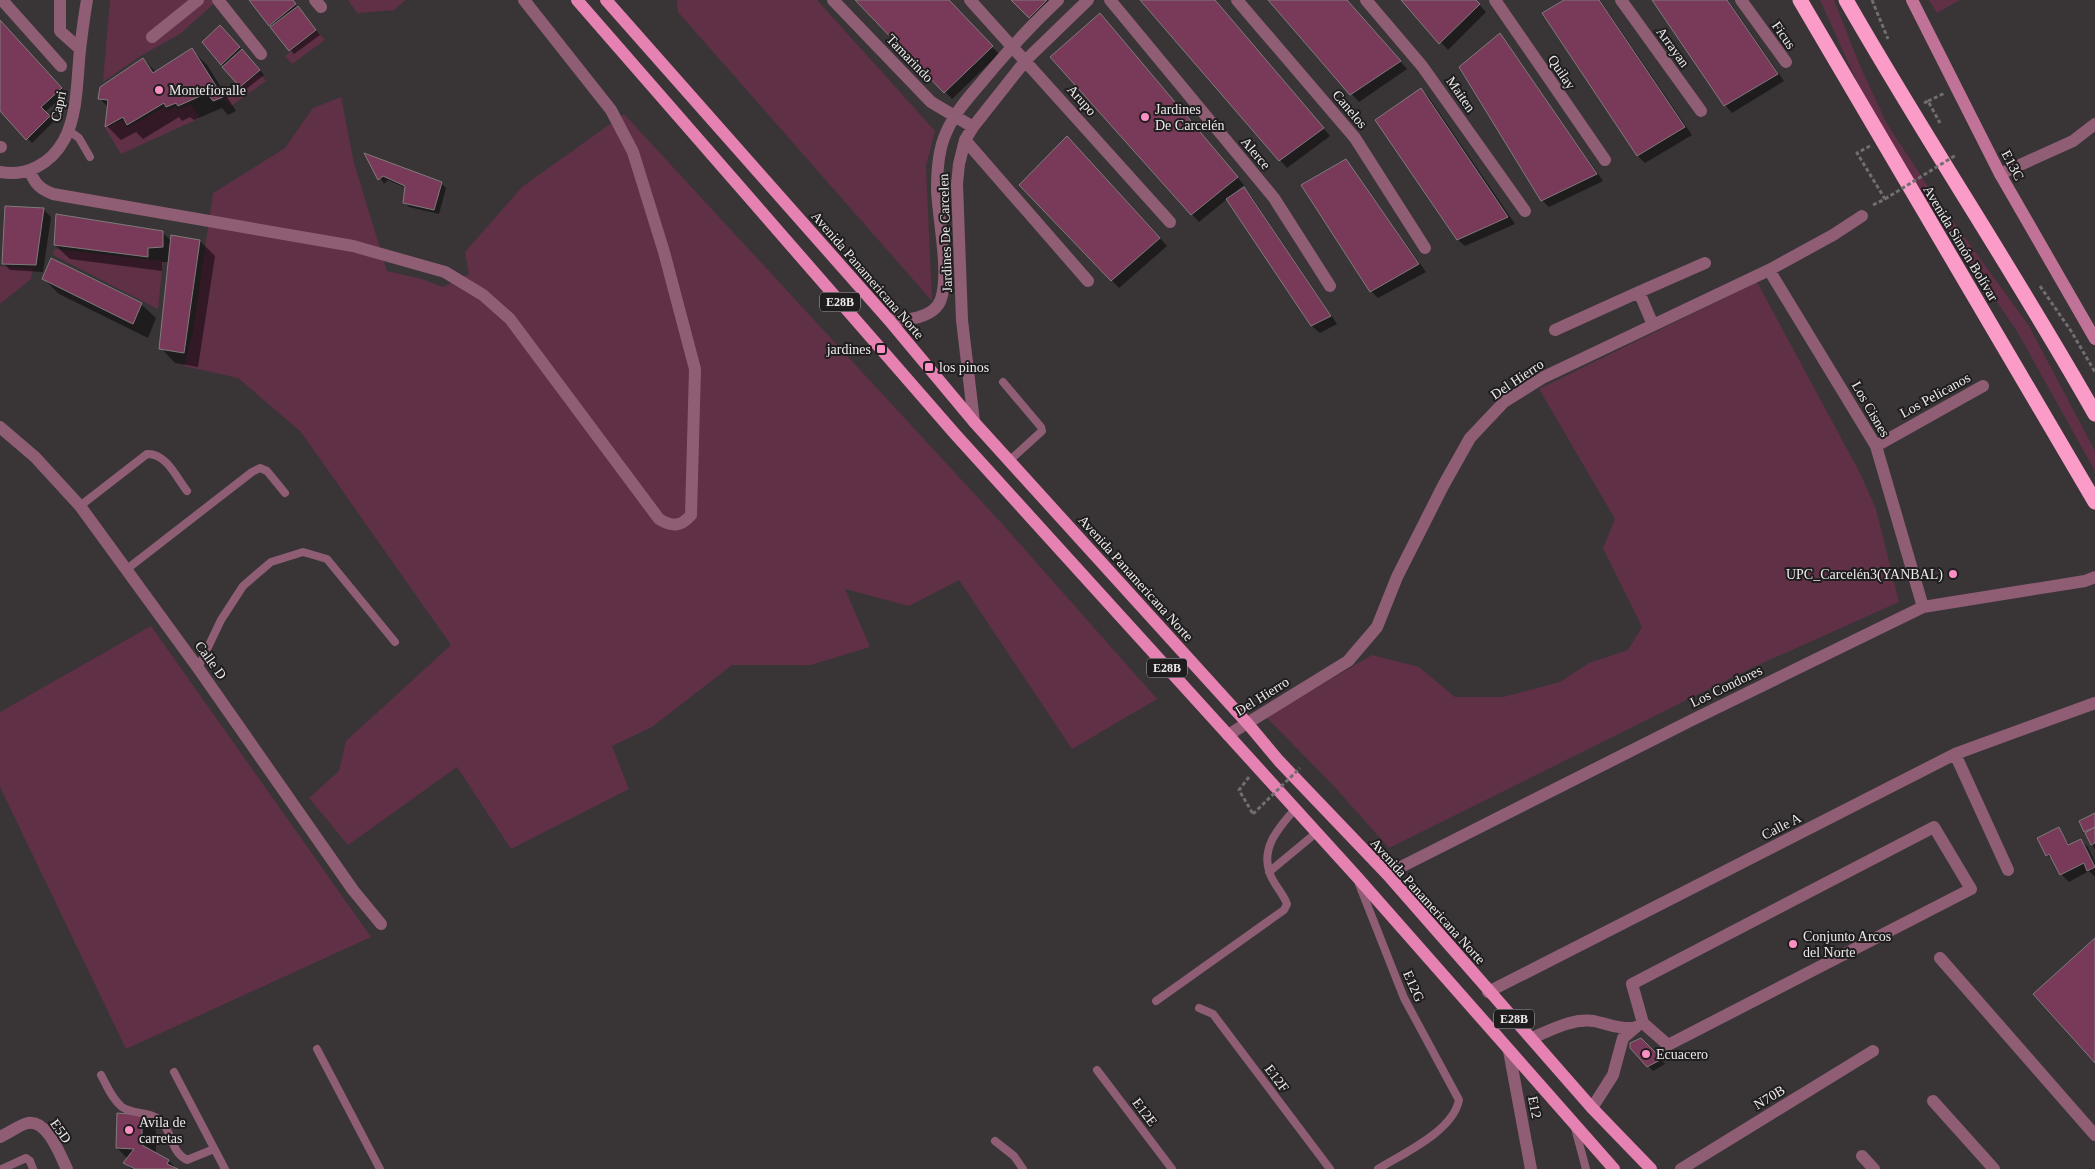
<svg xmlns="http://www.w3.org/2000/svg" width="2095" height="1169" font-family="Georgia,serif">
  <rect width="100%" height="100%" fill="#393537"/>
  <path fill="#5f3046" d="M 110,0 L 218,0 L 180,34 L 142,55 L 103,82 Z
    M 348,0 L 406,0 L 394,10 L 357,13 Z
    M 677,0 L 817,0 L 935,131 L 926,166 L 932,301 L 678,12 Z
    M 1820,0 L 1834,0 L 1860,66 L 1887,124 L 1929,188 L 2029,326 L 2095,451 L 2095,471 L 2017,331 L 1889,146 L 1867,104 Z
    M 1929,0 L 1960,0 L 1937,13 Z
    M 317,31 L 325,40 L 292,64 L 285,56 Z
    M 259,73 L 266,81 L 231,106 L 225,99 Z
    M 341,97 L 354,163 L 387,271 L 422,279 L 443,287 L 469,274 L 465,252 L 522,187 L 624,114 L 1005,527 L 1157,699 L 1072,749 L 959,580 L 909,606 L 845,589 L 870,647 L 811,665 L 732,665 L 652,727 L 612,746 L 629,789 L 511,849 L 457,767 L 348,845 L 309,798 L 339,771 L 346,741 L 451,645 L 301,432 L 238,378 L 184,366 L 193,332 L 213,193 L 285,148 L 313,108 Z
    M 191,104 L 200,118 L 121,154 L 105,128 L 123,120 L 127,128 L 164,107 L 166,111 L 175,107 L 178,110 Z
    M 54,249 L 163,261 L 158,309 L 53,255 Z
    M 0,266 L 33,268 L 31,279 L 0,304 Z
    M 1757,282 L 1861,475 L 1876,509 L 1899,602 L 1747,670 L 1389,848 L 1331,783 L 1266,717 L 1372,655 L 1419,667 L 1455,697 L 1503,697 L 1560,682 L 1589,663 L 1628,650 L 1642,627 L 1603,548 L 1615,519 L 1539,389 Z
    M 151,626 L 371,937 L 126,1049 L 0,787 L 0,712 Z"/>
  <path fill="#0007" d="M 251,0 L 292,0 L 320,35 L 294,54 Z
    M 857,0 L 947,0 L 999,54 L 952,99 Z
    M 1013,0 L 1062,0 L 1037,24 Z
    M 1141,0 L 1214,0 L 1330,136 L 1287,168 Z
    M 1269,0 L 1346,0 L 1407,69 L 1359,102 Z
    M 1402,0 L 1475,0 L 1486,12 L 1448,50 Z
    M 1567,0 L 1600,0 L 1692,135 L 1645,163 L 1638,156 L 1543,14 Z
    M 1654,0 L 1728,0 L 1784,81 L 1732,113 L 1725,105 Z
    M 0,21 L 66,93 L 44,113 L 53,122 L 32,143 L 0,109 Z
    M 1107,22 L 1244,185 L 1234,193 L 1244,189 L 1251,196 L 1337,324 L 1320,333 L 1312,326 L 1227,199 L 1199,222 L 1052,57 Z
    M 225,31 L 264,75 L 245,90 L 203,43 Z
    M 1500,34 L 1603,181 L 1549,207 L 1542,200 Z
    M 192,50 L 207,65 L 236,111 L 228,115 L 222,108 L 194,120 L 190,117 L 182,121 L 179,117 L 143,139 L 136,132 L 121,140 L 107,126 L 108,107 L 99,98 L 143,59 L 156,72 Z
    M 1421,89 L 1428,96 L 1515,224 L 1465,246 L 1457,239 Z
    M 1074,145 L 1167,246 L 1119,288 L 1021,185 Z
    M 367,156 L 441,183 L 446,188 L 439,214 L 409,207 L 404,202 L 406,188 L 388,180 L 384,184 Z
    M 1346,160 L 1426,272 L 1378,298 L 1371,291 Z
    M 6,208 L 44,210 L 51,217 L 43,272 L 10,270 L 3,263 Z
    M 162,232 L 172,242 L 200,241 L 215,256 L 198,367 L 175,363 L 161,348 L 170,262 L 162,262 L 162,271 L 70,259 L 55,245 Z
    M 44,279 L 141,304 L 156,318 L 148,338 L 59,294 Z
    M 2095,814 L 2095,850 L 2080,821 Z
    M 2058,829 L 2070,845 L 2080,840 L 2088,847 L 2095,862 L 2095,877 L 2089,871 L 2069,882 L 2061,874 L 2055,862 L 2047,855 Z
    M 1640,1039 L 1665,1064 L 1653,1071 L 1631,1048 Z
    M 141,1116 L 156,1131 L 156,1154 L 169,1161 L 177,1169 L 131,1169 L 125,1163 L 128,1159 L 117,1148 Z"/>
  <path fill="#793958" stroke="#807b7d" d="M 249,0 L 293,0 L 296,4 L 269,26 Z
    M 855,0 L 949,0 L 993,46 L 944,93 Z
    M 1011,0 L 1047,0 L 1029,18 Z
    M 1140,0 L 1215,0 L 1324,128 L 1279,161 Z
    M 1268,0 L 1347,0 L 1401,61 L 1350,95 Z
    M 1401,0 L 1476,0 L 1480,4 L 1439,44 Z
    M 1564,0 L 1599,0 L 1685,127 L 1637,156 L 1542,13 Z
    M 1652,0 L 1727,0 L 1778,74 L 1724,106 Z
    M 298,6 L 316,30 L 289,51 L 270,27 Z
    M 1100,13 L 1238,177 L 1191,215 L 1050,57 Z
    M 0,20 L 62,88 L 41,107 L 50,116 L 26,140 L 0,111 Z
    M 220,25 L 240,47 L 221,65 L 202,42 Z
    M 1500,33 L 1597,174 L 1541,201 L 1459,67 Z
    M 192,48 L 223,97 L 213,101 L 207,93 L 178,106 L 176,103 L 166,107 L 164,103 L 127,125 L 123,117 L 105,127 L 108,100 L 98,99 L 100,87 L 143,58 L 153,73 Z
    M 242,49 L 260,70 L 240,87 L 222,67 Z
    M 1421,88 L 1508,217 L 1457,240 L 1375,120 Z
    M 1067,136 L 1160,238 L 1111,281 L 1019,185 Z
    M 364,153 L 442,182 L 434,210 L 403,203 L 405,186 L 383,176 L 378,180 Z
    M 1346,159 L 1419,264 L 1370,292 L 1301,185 Z
    M 1244,187 L 1331,316 L 1311,326 L 1226,199 Z
    M 5,206 L 44,208 L 36,265 L 2,264 Z
    M 56,214 L 163,231 L 163,247 L 148,248 L 148,257 L 54,245 Z
    M 171,235 L 200,240 L 184,353 L 159,349 Z
    M 51,258 L 142,303 L 133,324 L 42,279 Z
    M 2095,813 L 2095,827 L 2084,832 L 2079,821 Z
    M 2059,827 L 2068,845 L 2081,839 L 2095,867 L 2087,871 L 2084,863 L 2060,875 L 2049,854 L 2046,856 L 2037,838 Z
    M 2095,827 L 2095,843 L 2091,845 L 2085,833 Z
    M 2095,938 L 2095,1063 L 2033,994 Z
    M 1641,1038 L 1662,1059 L 1647,1067 L 1630,1048 L 1630,1043 Z
    M 117,1113 L 142,1115 L 142,1145 L 169,1160 L 167,1164 L 178,1169 L 135,1169 L 123,1163 L 134,1149 L 116,1148 Z"/>
  <g fill="none" stroke-linecap="round" stroke-linejoin="round">
    <path stroke="#716e70" stroke-width="3" stroke-dasharray="4 2.5" stroke-linecap="butt" d="M 1872,0 L 1888,39
      M 1928,101 L 1945,93
      M 1924,103 L 1928,101 L 1940,123
      M 1870,146 L 1857,153 L 1885,199 L 1871,206
      M 2040,286 L 2071,331 L 2095,372
      M 1249,777 L 1239,790 L 1253,814"/>
    <path stroke="#8f5e74" stroke-width="8" d="M 68,130 L 79,138 L 90,157
      M 1003,382 L 1041,427 L 1042,431 L 1009,461
      M 80,506 L 147,454 C 166,453 176,477 187,491
      M 127,569 L 252,472 L 260,468 L 267,471 L 285,493
      M 198,668 L 221,620 L 243,586 L 271,562 L 303,552 L 327,559 L 395,642
      M 1269,872 L 1316,833
      M 1359,884 L 1404,998 L 1459,1100 C 1453,1131 1404,1153 1378,1169
      M 1156,1001 L 1284,910 L 1287,904 C 1283,893 1274,885 1270,874 C 1260,848 1279,827 1295,809
      M 1199,1008 L 1213,1014 L 1330,1169
      M 317,1049 L 380,1169
      M 1097,1070 L 1172,1169
      M 174,1072 L 225,1169
      M 101,1075 C 107,1086 112,1099 122,1107 C 134,1115 152,1111 162,1122 C 173,1135 171,1152 187,1160 L 214,1149
      M 1575,1128 L 1586,1169
      M 995,1141 L 1014,1156 L 1023,1169
      M 2,1169 L 26,1158 L 30,1161 L 33,1169"/>
    <path stroke="#8f5e74" stroke-width="12" d="M 2,0 L 61,66
      M 60,0 L 60,31 L 80,49
      M 218,0 L 261,54
      M 315,0 L 321,7
      M 833,0 L 931,102 L 973,127
      M 970,0 L 1170,222
      M 1110,0 L 1274,198 L 1330,286
      M 1237,0 L 1355,138 L 1425,248
      M 1366,0 L 1422,66 L 1525,211
      M 1495,0 L 1605,160
      M 1621,0 L 1701,111
      M 1741,0 L 1786,62
      M 152,37 L 198,0
      M 965,140 L 1088,281
      M 0,147 L 1,147
      M 30,171 C 35,185 41,189 53,194 L 353,246 L 445,272 L 483,295 L 510,319 L 659,519 C 672,527 681,527 691,515 L 695,369 L 664,252 L 633,152 L 611,110 L 524,0
      M 0,172 C 26,177 51,164 64,140 C 78,115 77,77 80,50 C 82,33 84,17 87,0
      M 2000,174 L 2073,141 L 2095,124
      M 1769,270 L 1876,446 L 1923,607
      M 1639,292 L 1705,263
      M 888,319 C 904,322 935,318 941,299 C 950,272 938,219 937,189 C 937,171 938,150 946,133 C 954,114 967,99 980,84 C 1005,54 1030,26 1058,0
      M 1555,330 L 1639,292 L 1653,325
      M 974,422 L 962,320 L 957,184 L 959,164 L 965,140 L 973,127 L 1026,60 L 1088,0
      M 0,427 L 35,457 L 80,506 L 198,668 L 353,890 L 381,924
      M 1876,446 L 1983,386
      M 1228,735 L 1348,661 L 1377,627 L 1397,577 L 1443,486 L 1470,438 L 1504,402 L 1544,377 L 1769,270 L 1833,235 L 1862,216
      M 1955,754 L 2008,870
      M 1934,827 L 1971,889 L 1668,1045 L 1643,1023 L 1632,984 Z
      M 1387,874 L 1692,720 L 1923,607 L 2085,581 L 2095,577
      M 1940,958 L 2095,1135
      M 1488,992 L 1955,754 L 2095,703
      M 1532,1038 C 1551,1030 1572,1018 1594,1021 C 1608,1024 1618,1029 1633,1028
      M 1509,1051 L 1531,1169
      M 1933,1101 L 1994,1169
      M 1592,1108 L 1613,1075 L 1623,1038 L 1636,1027
      M 0,1137 C 9,1133 19,1125 28,1123 C 48,1120 60,1155 67,1169
      M 1862,1156 L 1874,1169
      M 1681,1169 L 1873,1051"/>
    <path stroke="#c07397" stroke-width="12" d="M 1912,0 L 2000,174 L 2095,339"/>
    <path stroke="#e682b2" stroke-width="12" d="M 577,0 L 955,434 L 1357,877 L 1614,1169
      M 606,0 L 888,319 L 974,422 L 1248,724 L 1279,761 L 1387,874 L 1592,1108 L 1651,1169"/>
    <path stroke="#fb9bc7" stroke-width="15" d="M 1800,0 L 2095,502
      M 1846,0 C 1926,140 2016,274 2095,414"/>
    <path stroke="#716e70" stroke-width="3" stroke-dasharray="4 2.5" stroke-linecap="butt" d="M 1885,199 L 1956,155
      M 1253,814 L 1300,768"/>
  </g>
  <g fill="#fc8fc3" stroke="#1f1d1e" stroke-width="2">
    <circle cx="159" cy="90" r="5"/>
    <circle cx="1145" cy="117" r="5"/>
    <rect x="876" y="344" width="10" height="10" rx="2.5"/>
    <rect x="924" y="362" width="10" height="10" rx="2.5"/>
    <circle cx="1953" cy="574" r="5"/>
    <circle cx="1793" cy="944" r="5"/>
    <circle cx="1646" cy="1054" r="5"/>
    <circle cx="129" cy="1130" r="5"/>
  </g>
  <g text-anchor="middle" stroke-width="4" stroke-linejoin="round" paint-order="stroke">
    <g fill="#1f1d1e" stroke="#aeacae" stroke-width="1">
      <rect x="820" y="292.5" width="40" height="19" rx="4"/>
      <rect x="1147" y="658.5" width="40" height="19" rx="4"/>
      <rect x="1494" y="1009.5" width="40" height="19" rx="4"/>
    </g>
    <g font-size="12" font-weight="bold" fill="#eceaeb">
      <text x="840" y="306">E28B</text>
      <text x="1167" y="672">E28B</text>
      <text x="1514" y="1023">E28B</text>
    </g>
    <g font-size="14" fill="#eceaeb" stroke="#1f1d1e">
      <text transform="translate(1784 35) rotate(55)" y="5">Ficus</text>
      <text transform="translate(1673 47) rotate(54)" y="5">Arrayan</text>
      <text transform="translate(910 58) rotate(46)" y="5">Tamarindo</text>
      <text transform="translate(1562 72) rotate(56)" y="5">Quilay</text>
      <text transform="translate(1461 94) rotate(55)" y="5">Maiten</text>
      <text transform="translate(1082 100) rotate(48)" y="5">Arupo</text>
      <text transform="translate(58 106) rotate(-78)" y="5">Capri</text>
      <text transform="translate(1350 109) rotate(50)" y="5">Canelos</text>
      <text transform="translate(1256 153) rotate(50)" y="5">Alerce</text>
      <text transform="translate(2013 165) rotate(62)" y="5">E13C</text>
      <text transform="translate(945 233) rotate(-92)" y="5">Jardines De Carcelen</text>
      <text transform="translate(1961 243) rotate(59)" y="5">Avenida Simón Bolívar</text>
      <text transform="translate(868 275) rotate(49)" y="5">Avenida Panamericana Norte</text>
      <text transform="translate(1517 379) rotate(-34)" y="5">Del Hierro</text>
      <text transform="translate(1935 395) rotate(-29)" y="5">Los Pelicanos</text>
      <text transform="translate(1871 409) rotate(60)" y="5">Los Cisnes</text>
      <text transform="translate(1136 578) rotate(48)" y="5">Avenida Panamericana Norte</text>
      <text transform="translate(211 660) rotate(54)" y="5">Calle D</text>
      <text transform="translate(1726 686) rotate(-26)" y="5">Los Condores</text>
      <text transform="translate(1262 696) rotate(-32)" y="5">Del Hierro</text>
      <text transform="translate(1781 826) rotate(-27)" y="5">Calle A</text>
      <text transform="translate(1428 901) rotate(48)" y="5">Avenida Panamericana Norte</text>
      <text transform="translate(1414 986) rotate(66)" y="5">E12G</text>
      <text transform="translate(1277 1078) rotate(53)" y="5">E12F</text>
      <text transform="translate(1769 1097) rotate(-31)" y="5">N70B</text>
      <text transform="translate(1535 1107) rotate(79)" y="5">E12</text>
      <text transform="translate(1145 1112) rotate(53)" y="5">E12E</text>
      <text transform="translate(61 1131) rotate(55)" y="5">E5D</text>
    </g>
    <g font-size="14" fill="#eceaeb" stroke="#1f1d1e" text-anchor="start">
      <text x="169" y="95">Montefioralle</text>
      <text x="1155" y="114">Jardines<tspan x="1155" dy="16">De Carcelén</tspan></text>
      <text x="871" y="354" text-anchor="end">jardines</text>
      <text x="939" y="372">los pinos</text>
      <text x="1943" y="579" text-anchor="end">UPC_Carcelén3(YANBAL)</text>
      <text x="1803" y="941">Conjunto Arcos<tspan x="1803" dy="16">del Norte</tspan></text>
      <text x="1656" y="1059">Ecuacero</text>
      <text x="139" y="1127">Avila de<tspan x="139" dy="16">carretas</tspan></text>
    </g>
  </g>
</svg>
